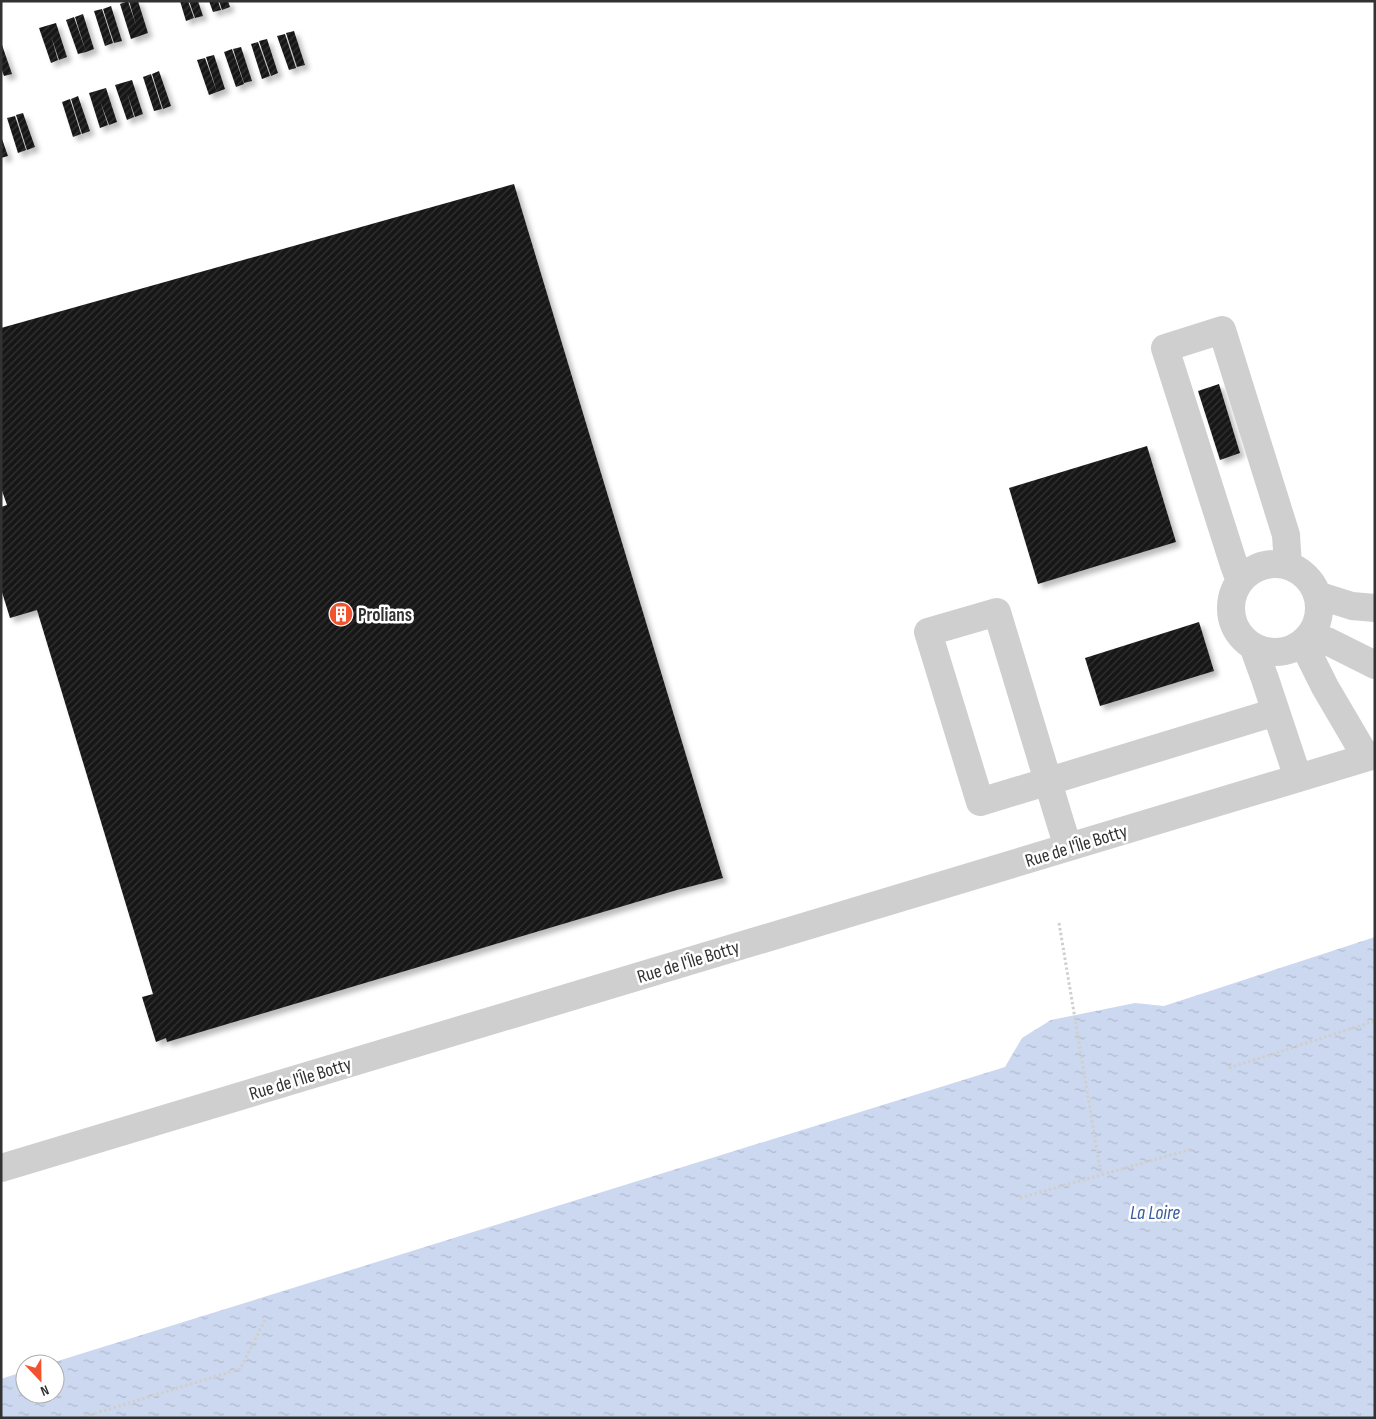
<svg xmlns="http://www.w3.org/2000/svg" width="1376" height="1419" font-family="'Sofia Sans Condensed',sans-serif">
  <defs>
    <pattern id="water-ripples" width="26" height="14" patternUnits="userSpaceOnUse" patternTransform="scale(1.25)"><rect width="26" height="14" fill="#ccd8f0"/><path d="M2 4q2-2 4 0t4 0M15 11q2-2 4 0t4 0" fill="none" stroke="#b0bace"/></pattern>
    <pattern id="building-hatch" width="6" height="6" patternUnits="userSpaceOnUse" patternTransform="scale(1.25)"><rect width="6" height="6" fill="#191919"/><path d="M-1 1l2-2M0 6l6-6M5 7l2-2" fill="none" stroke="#323232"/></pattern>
    <filter id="shadow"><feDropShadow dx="4.5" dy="4.5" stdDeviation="2.5" flood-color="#0004"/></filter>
  </defs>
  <rect width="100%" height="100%" fill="#fff"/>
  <path fill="url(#water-ripples)" d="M 1375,937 L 1375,1418 L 1,1418 L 1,1379 L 25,1371 L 25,1394 L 55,1394 L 55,1364 L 48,1364 L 1005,1067 L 1022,1038 L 1051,1020 L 1135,1003 L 1164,1006 Z"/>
  <path fill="url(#building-hatch)" filter="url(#shadow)" d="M 128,1 L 136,25 L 129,1 L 138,1 L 148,33 L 131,39 L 120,4 Z
    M 180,1 L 188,1 L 194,18 L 186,21 Z
    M 189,1 L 198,1 L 203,16 L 195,18 Z
    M 209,1 L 218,1 L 221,10 L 213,12 Z
    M 219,1 L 228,1 L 230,7 L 222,10 Z
    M 111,6 L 122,41 L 114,43 L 103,9 Z
    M 102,9 L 113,43 L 105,46 L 94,11 Z
    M 83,14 L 94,49 L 86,52 L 75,17 Z
    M 74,17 L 86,52 L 78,54 L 66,20 Z
    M 56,23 L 67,57 L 59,60 L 51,36 L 58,60 L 51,63 L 39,28 Z
    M 294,31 L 305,65 L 297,67 L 286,33 Z
    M 285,34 L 296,68 L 289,70 L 277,36 Z
    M 267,39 L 278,73 L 271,76 L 259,41 Z
    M 1,42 L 12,74 L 4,76 L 1,68 Z
    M 258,42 L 270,76 L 262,79 L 251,44 Z
    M 241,47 L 252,81 L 244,83 L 233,49 Z
    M 232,49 L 244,84 L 236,87 L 224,52 Z
    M 214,55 L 225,89 L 217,92 L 206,57 Z
    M 205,58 L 217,92 L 209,95 L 197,60 Z
    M 159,71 L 171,106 L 163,109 L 152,74 Z
    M 151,74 L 162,109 L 154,111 L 143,77 Z
    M 132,80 L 143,114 L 135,117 L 127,93 L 134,117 L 127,120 L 115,85 Z
    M 106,88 L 117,122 L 109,125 L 100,101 L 108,125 L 100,128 L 89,93 Z
    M 78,96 L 90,131 L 82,134 L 71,99 Z
    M 70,99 L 81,134 L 73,137 L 62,102 Z
    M 23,113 L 35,147 L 27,150 L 16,115 Z
    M 15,116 L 26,150 L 18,153 L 7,118 Z
    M 1,136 L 8,156 L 1,158 Z
    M 514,184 L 723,878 L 677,890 L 167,1042 L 166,1038 L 156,1042 L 142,997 L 153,994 L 37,610 L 10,618 L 1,589 L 1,507 L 7,505 L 1,488 L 1,328 Z
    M 1219,384 L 1240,453 L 1220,460 L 1198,391 Z
    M 1147,446 L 1176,542 L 1038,584 L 1009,488 Z
    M 1199,622 L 1214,671 L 1100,706 L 1085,658 Z"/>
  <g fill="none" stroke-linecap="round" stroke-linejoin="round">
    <path stroke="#cfcfcf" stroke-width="3" stroke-dasharray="2.5 2.5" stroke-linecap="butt" d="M 1059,923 L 1101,1174
      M 1229,1068 L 1375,1021
      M 1020,1198 L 1192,1149
      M 80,1418 L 240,1369 L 266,1318"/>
    <path stroke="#cfcfcf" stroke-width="28" d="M1231 608a44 44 0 1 1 88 0a44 44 0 1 1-88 0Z
      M 1240,581 L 1234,565 L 1165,348 L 1222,330 L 1286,535 L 1288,566
      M 1317,595 L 1352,606 L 1375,608
      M 1310,635 L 1329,642 L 1375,665
      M 1303,643 L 1325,687 L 1366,757
      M 1253,646 L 1265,679 L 1298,778
      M 1068,847 C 1061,825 1054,803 1048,781 L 997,612 L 928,632 L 980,802 L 1276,712
      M 1,1168 L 1375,755"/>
  </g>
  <defs>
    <g id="building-disc" transform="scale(1.25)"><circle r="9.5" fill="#f0532e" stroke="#fff"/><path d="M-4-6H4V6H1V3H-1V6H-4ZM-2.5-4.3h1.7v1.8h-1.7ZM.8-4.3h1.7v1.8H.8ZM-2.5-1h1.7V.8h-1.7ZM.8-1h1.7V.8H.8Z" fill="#fff"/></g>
  </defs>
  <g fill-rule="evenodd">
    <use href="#building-disc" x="341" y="614"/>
  </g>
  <g text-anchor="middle" stroke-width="5" stroke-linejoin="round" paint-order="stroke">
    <g font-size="19" font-weight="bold" fill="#323232" stroke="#fff" text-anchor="start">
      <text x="358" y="621">Prolians</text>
    </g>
    <g font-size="19" fill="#323232" stroke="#fff">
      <text transform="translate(1076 845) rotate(-17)" y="7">Rue de l'Île Botty</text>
      <text transform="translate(688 961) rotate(-17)" y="7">Rue de l'Île Botty</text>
      <text transform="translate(300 1078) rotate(-17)" y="7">Rue de l'Île Botty</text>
    </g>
    <g font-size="20" font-style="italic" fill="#395b9c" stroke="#fff">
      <text x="1155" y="1219">La Loire</text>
    </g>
  </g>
  <rect width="1376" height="1419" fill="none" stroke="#323232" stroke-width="5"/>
  <g transform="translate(40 1379) rotate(158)"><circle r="24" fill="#ffffff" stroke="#adadad"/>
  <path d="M0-4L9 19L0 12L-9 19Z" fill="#f0532e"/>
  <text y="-8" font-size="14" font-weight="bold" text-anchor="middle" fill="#323232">N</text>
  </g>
</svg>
